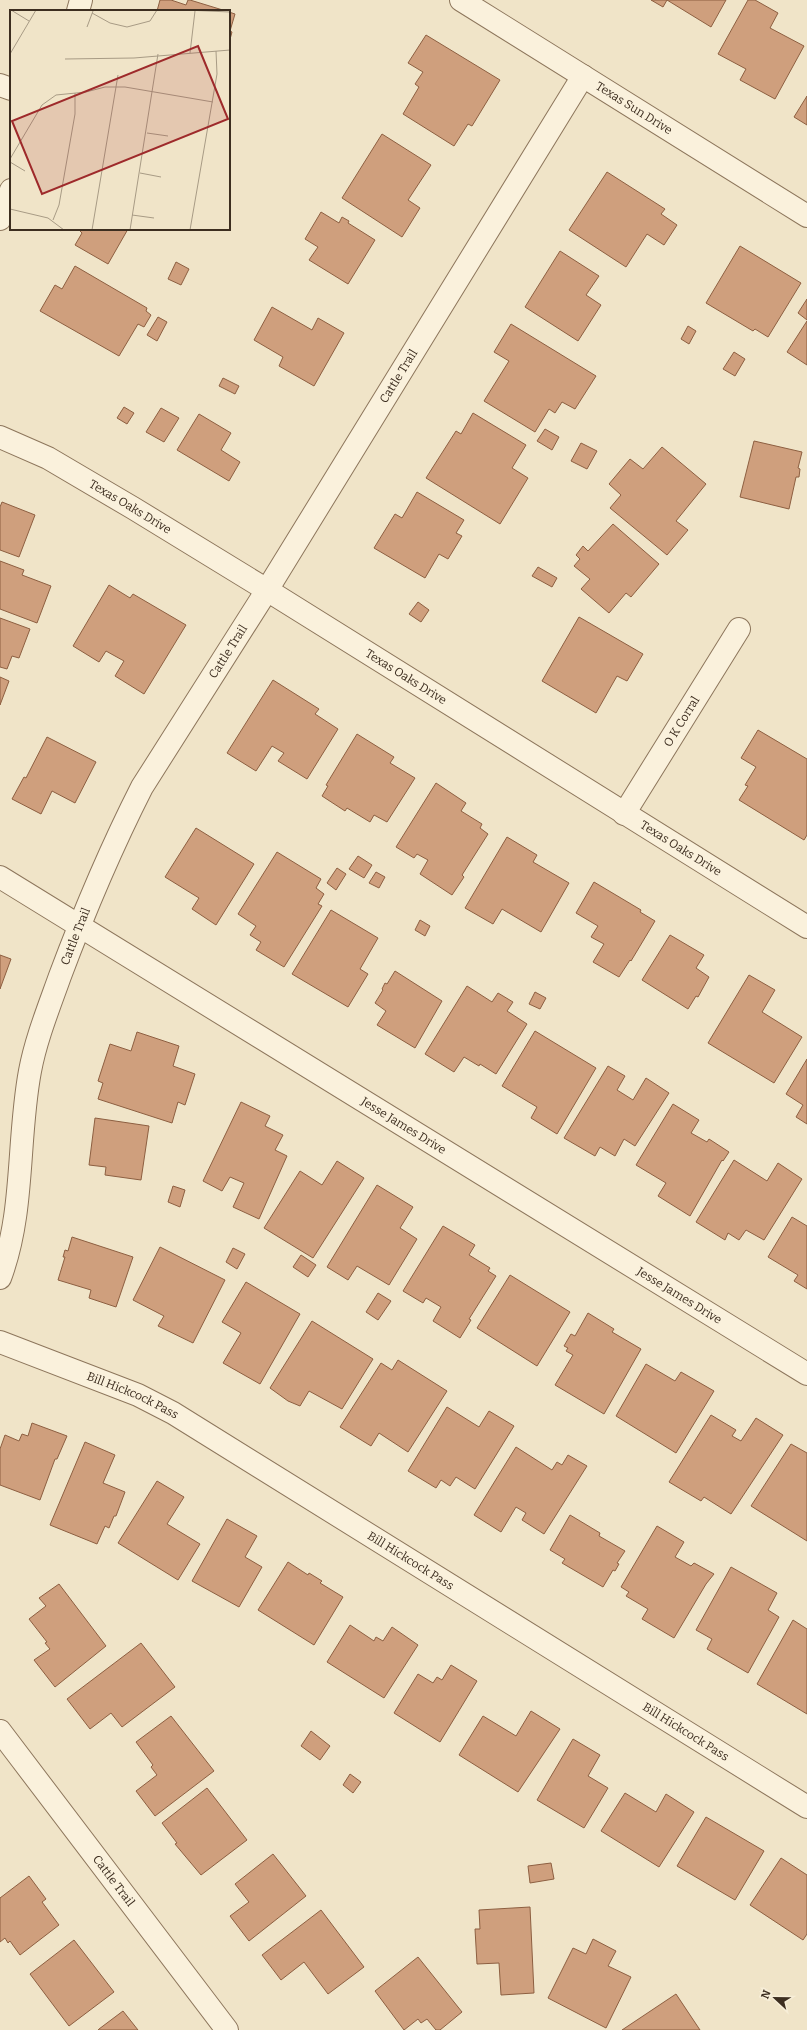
<svg xmlns="http://www.w3.org/2000/svg" width="807" height="2030" font-family="Bitter,serif">
  <rect width="100%" height="100%" fill="#f0e4c8"/>
  <path fill="#cf9f7d" stroke="#8d5f41" d="M 160,0 L 171,0 L 186,5 L 188,0 L 190,0 L 226,11 L 157,11 Z
    M 651,0 L 726,0 L 711,27 L 667,0 L 663,7 Z
    M 748,0 L 755,0 L 778,13 L 770,28 L 804,46 L 775,99 L 740,80 L 746,69 L 718,54 Z
    M 229,12 L 235,14 L 230,31 L 232,32 L 229,43 Z
    M 426,35 L 500,80 L 472,126 L 468,124 L 454,146 L 403,114 L 419,87 L 415,84 L 423,72 L 408,63 Z
    M 807,96 L 807,125 L 794,117 Z
    M 382,134 L 431,165 L 408,200 L 420,208 L 402,237 L 342,198 Z
    M 607,172 L 665,209 L 661,214 L 677,225 L 664,245 L 647,234 L 626,267 L 569,230 Z
    M 321,212 L 339,223 L 342,217 L 349,221 L 348,223 L 375,240 L 348,284 L 309,260 L 318,247 L 305,239 Z
    M 81,229 L 128,229 L 108,264 L 75,245 L 82,233 L 80,231 Z
    M 740,246 L 801,283 L 768,337 L 755,329 L 753,331 L 706,303 Z
    M 560,251 L 599,276 L 586,295 L 601,305 L 578,341 L 525,307 Z
    M 176,262 L 189,269 L 181,285 L 168,279 Z
    M 75,266 L 147,308 L 146,311 L 151,315 L 144,327 L 138,324 L 119,356 L 40,311 L 55,285 L 62,289 Z
    M 807,299 L 807,320 L 798,313 Z
    M 272,307 L 312,330 L 318,318 L 344,333 L 314,386 L 279,366 L 283,357 L 254,340 Z
    M 158,317 L 167,322 L 157,341 L 147,335 Z
    M 807,321 L 807,365 L 787,352 Z
    M 511,324 L 596,376 L 575,409 L 562,402 L 555,413 L 549,409 L 535,432 L 484,401 L 509,361 L 494,352 Z
    M 688,326 L 696,331 L 689,344 L 681,339 Z
    M 734,352 L 745,359 L 735,376 L 723,369 Z
    M 223,378 L 239,386 L 235,394 L 219,386 Z
    M 124,407 L 134,413 L 127,424 L 117,418 Z
    M 161,408 L 179,418 L 164,442 L 146,432 Z
    M 473,413 L 526,445 L 512,468 L 528,478 L 500,524 L 426,478 L 456,431 L 461,434 Z
    M 199,414 L 231,433 L 221,450 L 240,462 L 229,481 L 177,450 Z
    M 545,429 L 559,437 L 552,450 L 537,441 Z
    M 754,441 L 802,452 L 798,468 L 800,469 L 799,477 L 796,477 L 789,509 L 740,497 Z
    M 581,443 L 597,451 L 587,469 L 571,461 Z
    M 662,447 L 706,484 L 676,521 L 688,530 L 667,555 L 610,508 L 621,495 L 609,484 L 630,459 L 643,469 Z
    M 417,492 L 464,520 L 456,533 L 462,536 L 448,559 L 439,554 L 425,578 L 374,548 L 395,514 L 402,518 Z
    M 2,502 L 35,515 L 19,557 L 0,550 L 0,507 Z
    M 613,524 L 659,564 L 631,597 L 626,593 L 609,613 L 581,589 L 590,579 L 574,566 L 580,559 L 576,555 L 583,546 L 588,551 Z
    M 0,561 L 24,570 L 22,575 L 51,586 L 37,623 L 0,609 Z
    M 538,567 L 557,578 L 552,587 L 532,576 Z
    M 109,585 L 130,598 L 133,594 L 186,625 L 144,694 L 115,676 L 124,661 L 106,651 L 99,662 L 73,646 Z
    M 418,602 L 429,610 L 421,622 L 409,614 Z
    M 579,617 L 643,654 L 627,681 L 617,676 L 596,713 L 542,681 Z
    M 0,618 L 30,629 L 19,658 L 12,656 L 7,669 L 0,667 Z
    M 0,677 L 9,681 L 0,705 Z
    M 273,680 L 319,709 L 315,714 L 338,729 L 307,779 L 278,761 L 284,753 L 272,746 L 256,771 L 227,753 Z
    M 758,730 L 807,759 L 807,835 L 804,840 L 739,800 L 748,786 L 745,785 L 756,767 L 741,758 Z
    M 357,734 L 394,757 L 390,763 L 415,778 L 387,822 L 374,815 L 370,822 L 347,808 L 345,811 L 322,796 L 328,786 L 326,785 Z
    M 47,737 L 96,762 L 75,803 L 52,791 L 41,814 L 12,799 L 24,777 L 26,778 Z
    M 436,783 L 466,803 L 461,811 L 482,824 L 480,828 L 488,834 L 462,875 L 464,877 L 452,895 L 420,874 L 428,860 L 417,854 L 414,858 L 396,847 Z
    M 196,828 L 254,864 L 216,925 L 192,909 L 199,898 L 165,877 Z
    M 507,837 L 537,855 L 533,862 L 569,883 L 541,932 L 502,909 L 493,924 L 465,908 Z
    M 277,852 L 321,879 L 316,888 L 324,894 L 318,904 L 322,906 L 284,967 L 256,950 L 261,942 L 250,935 L 256,926 L 238,914 Z
    M 358,856 L 372,865 L 364,878 L 349,869 Z
    M 337,868 L 346,874 L 336,890 L 327,883 Z
    M 376,872 L 385,877 L 379,888 L 369,883 Z
    M 594,882 L 641,910 L 640,912 L 655,921 L 631,961 L 630,960 L 619,977 L 593,962 L 604,944 L 591,937 L 598,926 L 576,913 Z
    M 331,910 L 378,938 L 360,969 L 368,974 L 348,1007 L 292,974 Z
    M 420,920 L 430,926 L 425,936 L 415,930 Z
    M 670,935 L 704,955 L 696,968 L 709,977 L 698,997 L 696,996 L 688,1009 L 642,980 Z
    M 0,955 L 11,959 L 0,989 Z
    M 395,971 L 442,1001 L 415,1048 L 377,1025 L 386,1011 L 375,1003 L 383,990 L 382,989 L 385,983 L 387,984 Z
    M 749,975 L 775,990 L 762,1012 L 802,1037 L 774,1083 L 708,1043 Z
    M 467,986 L 492,1002 L 498,993 L 513,1002 L 507,1011 L 527,1024 L 496,1074 L 480,1064 L 479,1066 L 464,1057 L 454,1072 L 425,1054 Z
    M 535,992 L 546,998 L 540,1009 L 529,1004 Z
    M 535,1031 L 596,1068 L 557,1134 L 531,1118 L 537,1107 L 502,1086 Z
    M 137,1032 L 179,1046 L 173,1066 L 195,1074 L 185,1105 L 178,1102 L 172,1123 L 98,1099 L 103,1083 L 98,1081 L 110,1044 L 131,1051 Z
    M 807,1059 L 807,1124 L 796,1117 L 803,1105 L 786,1094 Z
    M 608,1066 L 625,1076 L 617,1090 L 633,1100 L 646,1078 L 669,1093 L 635,1146 L 624,1139 L 615,1156 L 600,1147 L 595,1156 L 564,1138 Z
    M 241,1102 L 270,1116 L 265,1126 L 283,1135 L 275,1150 L 287,1156 L 259,1219 L 233,1207 L 244,1183 L 230,1177 L 222,1191 L 203,1181 Z
    M 673,1104 L 699,1120 L 691,1133 L 707,1142 L 709,1139 L 729,1152 L 723,1161 L 722,1160 L 690,1216 L 658,1196 L 666,1183 L 636,1165 Z
    M 95,1118 L 149,1126 L 141,1180 L 105,1175 L 106,1167 L 89,1165 Z
    M 734,1160 L 767,1181 L 778,1163 L 802,1179 L 764,1240 L 746,1230 L 739,1240 L 728,1233 L 725,1240 L 696,1222 Z
    M 337,1161 L 364,1178 L 313,1258 L 264,1228 L 300,1171 L 322,1185 Z
    M 377,1185 L 413,1207 L 400,1228 L 417,1239 L 389,1285 L 357,1266 L 348,1280 L 327,1267 Z
    M 173,1186 L 185,1190 L 180,1207 L 168,1202 Z
    M 792,1217 L 807,1226 L 807,1289 L 794,1281 L 798,1275 L 768,1257 Z
    M 443,1226 L 475,1245 L 469,1255 L 490,1268 L 488,1271 L 496,1276 L 469,1319 L 471,1320 L 460,1338 L 433,1321 L 441,1307 L 426,1298 L 423,1303 L 403,1291 Z
    M 72,1237 L 133,1257 L 116,1307 L 89,1298 L 91,1290 L 58,1280 L 65,1257 L 63,1257 L 65,1250 L 68,1251 Z
    M 160,1247 L 225,1280 L 193,1343 L 158,1326 L 164,1316 L 133,1300 Z
    M 233,1248 L 245,1254 L 237,1269 L 226,1262 Z
    M 301,1255 L 316,1265 L 308,1277 L 293,1267 Z
    M 510,1275 L 570,1312 L 537,1366 L 477,1328 Z
    M 246,1282 L 300,1314 L 260,1384 L 223,1363 L 241,1333 L 222,1322 Z
    M 378,1293 L 391,1301 L 378,1320 L 366,1312 Z
    M 588,1313 L 614,1329 L 612,1332 L 641,1349 L 604,1414 L 555,1385 L 573,1355 L 566,1351 L 568,1348 L 564,1346 L 571,1334 L 575,1336 Z
    M 312,1321 L 373,1359 L 342,1409 L 309,1391 L 300,1406 L 288,1401 L 270,1388 Z
    M 398,1360 L 447,1391 L 408,1452 L 379,1433 L 371,1446 L 340,1427 L 381,1363 L 392,1370 Z
    M 646,1364 L 675,1381 L 681,1372 L 714,1391 L 676,1453 L 616,1416 Z
    M 447,1407 L 479,1427 L 489,1411 L 514,1426 L 475,1489 L 456,1477 L 450,1486 L 441,1480 L 436,1488 L 408,1471 Z
    M 711,1415 L 736,1430 L 732,1436 L 741,1441 L 756,1418 L 783,1435 L 731,1514 L 704,1497 L 701,1501 L 669,1482 Z
    M 32,1423 L 67,1436 L 57,1459 L 55,1459 L 40,1500 L 0,1485 L 0,1449 L 5,1435 L 19,1441 L 22,1434 L 28,1436 Z
    M 85,1442 L 115,1455 L 103,1483 L 125,1492 L 116,1516 L 114,1516 L 109,1528 L 105,1526 L 97,1544 L 50,1525 Z
    M 791,1444 L 807,1453 L 807,1541 L 751,1506 Z
    M 516,1447 L 552,1470 L 557,1462 L 562,1465 L 568,1455 L 587,1466 L 544,1534 L 522,1520 L 526,1513 L 516,1507 L 501,1532 L 474,1515 Z
    M 157,1481 L 184,1497 L 167,1524 L 200,1544 L 178,1580 L 118,1543 Z
    M 570,1515 L 600,1533 L 599,1536 L 625,1551 L 617,1563 L 619,1564 L 615,1571 L 613,1570 L 603,1587 L 562,1563 L 565,1559 L 550,1550 Z
    M 227,1519 L 257,1536 L 245,1557 L 262,1567 L 239,1607 L 192,1581 Z
    M 657,1526 L 684,1542 L 675,1557 L 691,1566 L 694,1563 L 714,1574 L 706,1584 L 674,1638 L 642,1619 L 648,1609 L 626,1596 L 629,1592 L 621,1587 Z
    M 288,1562 L 308,1575 L 309,1573 L 322,1581 L 320,1583 L 343,1597 L 314,1645 L 258,1610 Z
    M 731,1567 L 777,1593 L 768,1610 L 779,1617 L 748,1673 L 707,1649 L 712,1639 L 696,1630 Z
    M 59,1584 L 106,1646 L 55,1687 L 34,1660 L 50,1649 L 45,1643 L 47,1642 L 29,1619 L 46,1606 L 39,1598 Z
    M 793,1620 L 807,1629 L 807,1714 L 757,1684 Z
    M 350,1625 L 374,1641 L 376,1637 L 383,1641 L 392,1627 L 418,1645 L 384,1698 L 327,1662 Z
    M 141,1643 L 175,1687 L 122,1727 L 111,1713 L 90,1729 L 67,1699 Z
    M 451,1665 L 477,1681 L 440,1742 L 394,1713 L 418,1674 L 433,1683 L 437,1677 L 442,1680 Z
    M 531,1711 L 560,1729 L 518,1792 L 459,1755 L 483,1716 L 516,1736 Z
    M 171,1716 L 214,1771 L 155,1816 L 136,1791 L 157,1775 L 151,1767 L 153,1765 L 136,1742 Z
    M 311,1731 L 330,1746 L 320,1760 L 301,1746 Z
    M 573,1739 L 600,1755 L 588,1776 L 608,1788 L 584,1828 L 537,1800 Z
    M 350,1774 L 361,1782 L 353,1793 L 343,1785 Z
    M 207,1788 L 247,1840 L 201,1875 L 175,1844 L 177,1843 L 162,1823 Z
    M 625,1793 L 656,1812 L 666,1794 L 694,1812 L 659,1867 L 601,1831 Z
    M 706,1817 L 764,1851 L 735,1900 L 677,1866 Z
    M 273,1854 L 306,1896 L 249,1941 L 230,1916 L 249,1902 L 235,1884 Z
    M 781,1858 L 807,1875 L 807,1934 L 803,1940 L 750,1905 Z
    M 551,1863 L 554,1879 L 530,1883 L 528,1866 Z
    M 29,1876 L 46,1899 L 42,1902 L 59,1925 L 20,1955 L 10,1941 L 8,1943 L 5,1938 L 0,1942 L 0,1898 Z
    M 530,1907 L 534,1993 L 501,1995 L 499,1963 L 477,1964 L 475,1929 L 480,1929 L 479,1910 Z
    M 321,1910 L 364,1967 L 328,1994 L 304,1962 L 281,1980 L 262,1955 Z
    M 593,1939 L 616,1951 L 608,1966 L 631,1977 L 606,2028 L 548,1998 L 573,1948 L 586,1954 Z
    M 74,1940 L 114,1992 L 69,2026 L 30,1974 Z
    M 418,1957 L 462,2012 L 440,2030 L 436,2030 L 427,2019 L 421,2023 L 418,2019 L 404,2030 L 375,1991 Z
    M 676,1994 L 700,2030 L 622,2030 Z
    M 123,2011 L 138,2030 L 98,2030 L 99,2029 Z"/>
  <g fill="none" stroke-linecap="round" stroke-linejoin="round">
    <g stroke="#8d765c" stroke-width="24">
      <g id="minor">
        <path id="s1" d="M 461,0 L 807,216"/>
        <path d="M 78,11 L 81,0"/>
        <path d="M 0,85 L 11,89"/>
        <path d="M 0,219 L 11,190"/>
        <path id="s2" d="M 0,437 L 48,458 L 133,508 L 267,590 L 807,927"/>
        <path id="s3" d="M 624,814 L 739,629"/>
        <path id="s4" d="M 0,877 L 807,1374"/>
        <path id="s5" d="M 0,1278 C 25,1211 17,1140 30,1071 C 36,1039 49,1007 60,976 C 84,912 111,848 142,787 L 267,590 L 583,76"/>
        <path id="s6" d="M 0,1342 L 138,1395 L 173,1413 L 807,1807"/>
        <path id="s7" d="M 0,1731 L 227,2030"/>
      </g>
    </g>
    <use href="#minor" stroke="#faf1dc" stroke-width="22"/>
  </g>
  <g text-anchor="middle" stroke-width="4" stroke-linejoin="round" paint-order="stroke">
    <g font-size="12" fill="#3d2e20" stroke="#f7eed8">
      <text dy="4" stroke="none"><textPath href="#s1" startOffset="204">Texas Sun Drive</textPath></text>
      <text dy="4" stroke="none"><textPath href="#s5" startOffset="1000">Cattle Trail</textPath></text>
      <text dy="4" stroke="none"><textPath href="#s2" startOffset="148">Texas Oaks Drive</textPath></text>
      <text dy="4" stroke="none"><textPath href="#s5" startOffset="676">Cattle Trail</textPath></text>
      <text dy="4" stroke="none"><textPath href="#s2" startOffset="472">Texas Oaks Drive</textPath></text>
      <text dy="4" stroke="none"><textPath href="#s3" startOffset="109">O K Corral</textPath></text>
      <text dy="4" stroke="none"><textPath href="#s2" startOffset="796">Texas Oaks Drive</textPath></text>
      <text dy="4" stroke="none"><textPath href="#s5" startOffset="352">Cattle Trail</textPath></text>
      <text dy="4" stroke="none"><textPath href="#s4" startOffset="474">Jesse James Drive</textPath></text>
      <text dy="4" stroke="none"><textPath href="#s4" startOffset="798">Jesse James Drive</textPath></text>
      <text dy="4" stroke="none"><textPath href="#s6" startOffset="143">Bill Hickcock Pass</textPath></text>
      <text dy="4" stroke="none"><textPath href="#s6" startOffset="467">Bill Hickcock Pass</textPath></text>
      <text dy="4" stroke="none"><textPath href="#s6" startOffset="791">Bill Hickcock Pass</textPath></text>
      <text dy="4" stroke="none"><textPath href="#s7" startOffset="188">Cattle Trail</textPath></text>
    </g>
  </g>
  <g transform="translate(10 10)">
    <rect width="220" height="220" fill="#f0e4c8"/>
    <path fill="none" stroke="#a89b85" stroke-width="1" d="M 1,0 L 19,11M 175,0 L 220,2M 82,3 L 100,13 L 117,17 L 140,11 L 147,0M 77,17 L 83,1M 180,43 L 185,1M 0,44 L 26,0M 55,49 L 124,48 L 220,40M 137,123 L 158,126M 0,149 L 32,95 L 46,85 L 76,82 L 95,77 L 115,77 L 203,92M 0,152 L 15,161M 130,163 L 151,167M 0,199 L 38,208 L 54,220M 122,205 L 144,208M 43,210 L 49,195 L 65,104 L 65,83M 82,220 L 108,65M 120,220 L 148,44M 180,220 L 207,64 L 206,41"/>
    <path fill="#9e2a2b" fill-opacity="0.15" stroke="#9e2a2b" stroke-width="2" d="M 188,36 L 218,109 L 32,184 L 2,111 Z"/>
    <rect width="220" height="220" fill="none" stroke="#3d2e20" stroke-width="2"/>
  </g>
  <g transform="translate(775 1998) rotate(292)" stroke="#f7eed8" stroke-width="3" paint-order="stroke">
  <path d="M0-3L7 15L0 10L-7 15Z" fill="#3d2e20"/>
  <text y="-6" font-size="11" font-weight="bold" text-anchor="middle" fill="#3d2e20">N</text>
  </g>
</svg>
